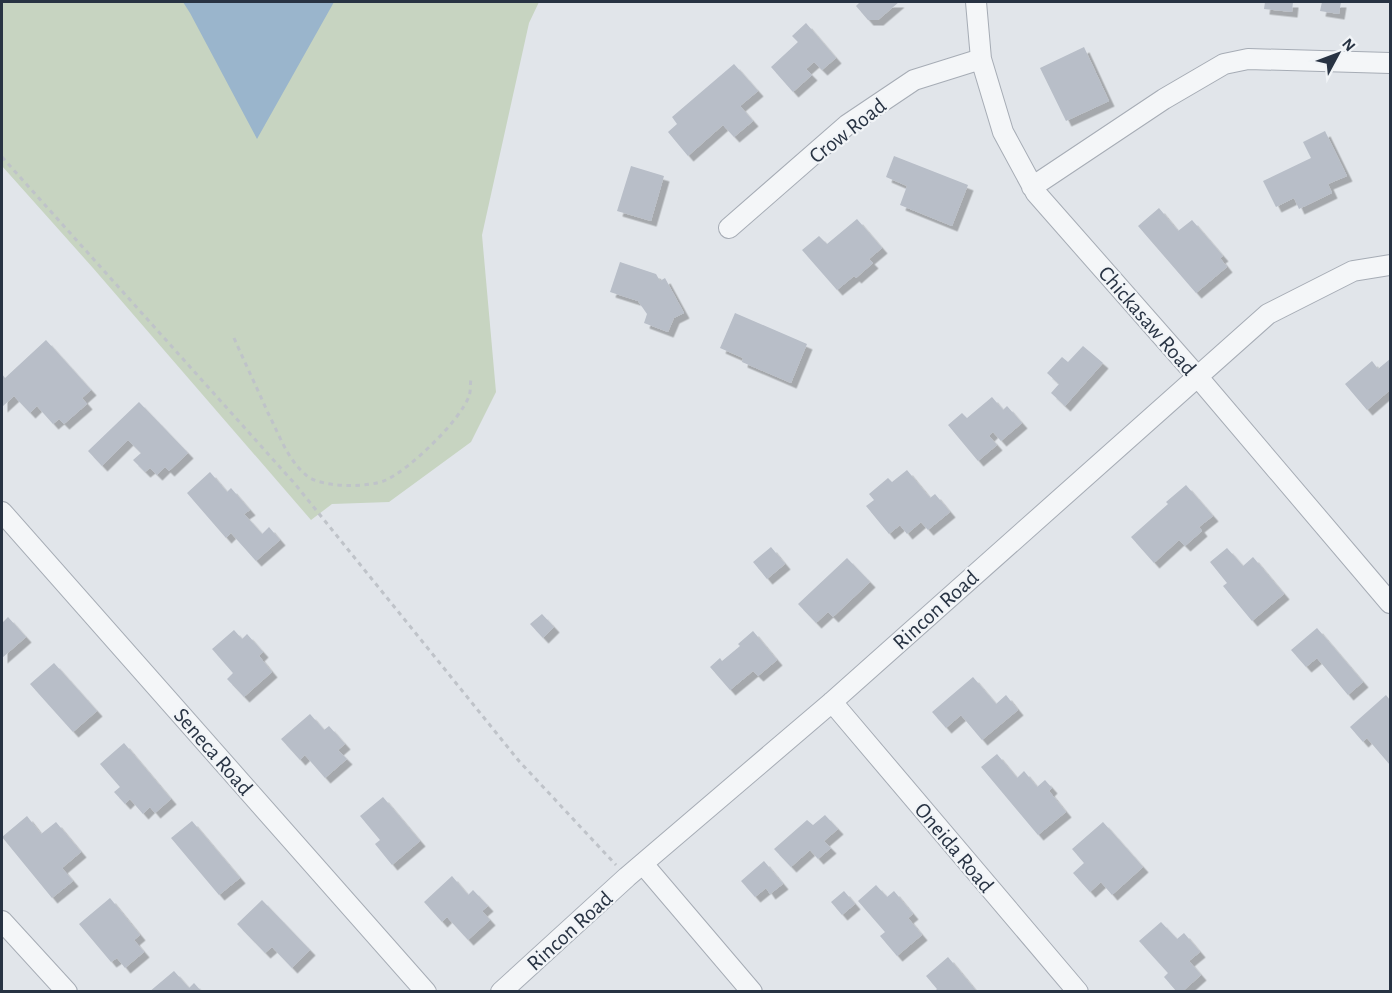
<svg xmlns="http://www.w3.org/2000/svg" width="1392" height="993" font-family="'Alegreya Sans',sans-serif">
  <defs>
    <filter id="shadow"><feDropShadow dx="5.5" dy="5.5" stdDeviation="0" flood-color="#0004"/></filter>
  </defs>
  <rect width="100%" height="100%" fill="#e1e5ea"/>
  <path fill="#c7d4c1" d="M 2,2 L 539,2 L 529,23 L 482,235 L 496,392 L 471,442 L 389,502 L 332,504 L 311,520 L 93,268 L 2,166 Z"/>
  <path fill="#9ab5cc" d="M 183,2 L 334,2 L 257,139 L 190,13 Z"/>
  <path fill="#b8bec8" filter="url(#shadow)" d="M 860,2 L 899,2 L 878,20 L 868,20 L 856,6 Z
    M 1265,2 L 1293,2 L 1292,12 L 1264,9 Z
    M 1322,2 L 1341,2 L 1339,14 L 1320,11 Z
    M 806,23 L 836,58 L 822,70 L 814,62 L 806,69 L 812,75 L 793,92 L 771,67 L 798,42 L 792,36 Z
    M 1084,47 L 1109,101 L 1066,121 L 1040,68 Z
    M 734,64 L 758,91 L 740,106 L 753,121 L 734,137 L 723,125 L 688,156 L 668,132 L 677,124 L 672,117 Z
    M 1325,131 L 1347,176 L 1328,184 L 1332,193 L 1299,209 L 1294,198 L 1276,207 L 1263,181 L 1311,158 L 1303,142 Z
    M 894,156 L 968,185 L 952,226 L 900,205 L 907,186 L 886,177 Z
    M 631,166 L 664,176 L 651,221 L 617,211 Z
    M 1159,208 L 1178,231 L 1192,220 L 1223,256 L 1220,258 L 1227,267 L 1196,293 L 1138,226 Z
    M 857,219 L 882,248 L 869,259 L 873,263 L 856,278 L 854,276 L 837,290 L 802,250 L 819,236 L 827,244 Z
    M 620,262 L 656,274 L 660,281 L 665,278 L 684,313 L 674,318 L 668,332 L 644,323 L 647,314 L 638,301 L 610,292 Z
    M 735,313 L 807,344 L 791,383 L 742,362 L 743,358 L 720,348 Z
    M 46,340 L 91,390 L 82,398 L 87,404 L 64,424 L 59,419 L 53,424 L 37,406 L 30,413 L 14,396 L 2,407 L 2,374 L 5,378 Z
    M 1083,346 L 1103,363 L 1065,406 L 1051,393 L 1059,384 L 1047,373 L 1062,357 L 1068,362 Z
    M 1390,359 L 1390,390 L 1367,410 L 1345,384 L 1372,361 L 1378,369 Z
    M 992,397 L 1003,410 L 1007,406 L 1022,423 L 1001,441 L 993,432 L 989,436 L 997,445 L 978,461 L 948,425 L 962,413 L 967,418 Z
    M 139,402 L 188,453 L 169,471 L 165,467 L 157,475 L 150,468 L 145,472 L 133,460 L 141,453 L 128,440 L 102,466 L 88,451 Z
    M 907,470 L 930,498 L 935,494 L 950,512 L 928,530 L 921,522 L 907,534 L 900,525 L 889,534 L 866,506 L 874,500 L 869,494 L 888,478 L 892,482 Z
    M 210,472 L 227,492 L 231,488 L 250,510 L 244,514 L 262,534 L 269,527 L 280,540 L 256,561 L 231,533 L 226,538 L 187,493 Z
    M 1186,485 L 1213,516 L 1199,527 L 1202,531 L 1185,546 L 1179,540 L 1154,563 L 1131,537 L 1168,504 L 1166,502 Z
    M 771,547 L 785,564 L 767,579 L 753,562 Z
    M 1227,548 L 1243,566 L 1253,557 L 1284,594 L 1252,621 L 1223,586 L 1227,583 L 1210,562 Z
    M 847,558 L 870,582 L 833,617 L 828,612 L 816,623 L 798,604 Z
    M 542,614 L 554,627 L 543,638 L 530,624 Z
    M 8,617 L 26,637 L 2,658 L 2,620 L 3,622 Z
    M 1317,628 L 1363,682 L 1348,695 L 1317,658 L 1306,667 L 1291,650 Z
    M 234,630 L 242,639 L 247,634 L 263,652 L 259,656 L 272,672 L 244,697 L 227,679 L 233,673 L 212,649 Z
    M 753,631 L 777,660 L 758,676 L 753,671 L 730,690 L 710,667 L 720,658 L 722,661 L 740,646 L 738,644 Z
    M 54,663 L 97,711 L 73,732 L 30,684 Z
    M 973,677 L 996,704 L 1006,695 L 1018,710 L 982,740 L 961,715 L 946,728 L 932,712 Z
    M 1386,695 L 1390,700 L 1390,765 L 1367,738 L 1363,742 L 1350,727 Z
    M 310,714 L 324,730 L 329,726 L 345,744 L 338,750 L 347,759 L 325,778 L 305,755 L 300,760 L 281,739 Z
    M 124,743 L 171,799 L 155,813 L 150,807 L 143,814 L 130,799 L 125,804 L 114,792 L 120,787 L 100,764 Z
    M 997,754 L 1017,778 L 1024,771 L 1037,787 L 1045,780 L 1052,788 L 1049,791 L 1066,812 L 1038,835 L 981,767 Z
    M 383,797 L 420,841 L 392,865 L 375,844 L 380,840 L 360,816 Z
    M 825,815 L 838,829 L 824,841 L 831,848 L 818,859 L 810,850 L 791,867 L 774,849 L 807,820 L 813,825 Z
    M 27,816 L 41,834 L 56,822 L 81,852 L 62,868 L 73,881 L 52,898 L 2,837 Z
    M 192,821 L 240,878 L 219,895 L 171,838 Z
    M 1103,822 L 1143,867 L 1112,895 L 1101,882 L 1090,892 L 1073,873 L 1084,863 L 1072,849 Z
    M 764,861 L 783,884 L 770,894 L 766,888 L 755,897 L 741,881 Z
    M 452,876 L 468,895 L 473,890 L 488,906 L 482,911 L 490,920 L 468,940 L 447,917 L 442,922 L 424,902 Z
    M 876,885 L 887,897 L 894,891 L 913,914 L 908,918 L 922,935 L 897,956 L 880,936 L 885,932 L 858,901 Z
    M 844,891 L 855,904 L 842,915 L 831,902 Z
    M 110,898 L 140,935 L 134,940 L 144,952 L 125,968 L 117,958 L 111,962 L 79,924 Z
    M 262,900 L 310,950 L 292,968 L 272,947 L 265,953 L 237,924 Z
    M 1161,922 L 1177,939 L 1184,933 L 1200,952 L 1189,961 L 1201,975 L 1182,992 L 1177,992 L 1164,977 L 1168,973 L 1139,941 Z
    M 948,957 L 977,992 L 934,992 L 937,989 L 926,976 Z
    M 174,971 L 189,988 L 194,983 L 202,992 L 149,992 Z"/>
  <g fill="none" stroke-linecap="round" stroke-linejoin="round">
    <g stroke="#a6acb5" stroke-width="22">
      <path id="minor" d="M 976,2 L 981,59 L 1003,132 L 1036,193 L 1197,376 L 1390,603
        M 1032,187 L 1164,99 L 1224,64 L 1248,59 L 1390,63
        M 729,228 L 847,125 L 914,80 L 981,59
        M 2,512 L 426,992
        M 832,702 L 1078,992
        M 643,864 L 752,992
        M 2,921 L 67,992
        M 501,992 L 627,877 L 832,702 L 1268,314 L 1353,271 L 1390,265"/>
    </g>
    <path stroke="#bfc3c9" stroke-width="3" stroke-dasharray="4.5 4.5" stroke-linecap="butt" d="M 2,157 L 295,484 L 519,761 L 616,865
      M 234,338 C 245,363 257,388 268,413 C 279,434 287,459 306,475 C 320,488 369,488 386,480 C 410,469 460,421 469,396 C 471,391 470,384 471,378"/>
    <use href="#minor" stroke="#f4f6f8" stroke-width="20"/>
  </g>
  <g text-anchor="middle" stroke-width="4.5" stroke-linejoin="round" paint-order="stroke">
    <g font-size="22" fill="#283343" stroke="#f1f4f7">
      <text transform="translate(847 130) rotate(-38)" y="8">Crow Road</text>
      <text transform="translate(1148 320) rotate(49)" y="8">Chickasaw Road</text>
      <text transform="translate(935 609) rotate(-42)" y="8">Rincon Road</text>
      <text transform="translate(214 751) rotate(49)" y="8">Seneca Road</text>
      <text transform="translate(955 847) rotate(50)" y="8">Oneida Road</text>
      <text transform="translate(569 930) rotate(-42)" y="8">Rincon Road</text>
    </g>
  </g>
  <rect width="1392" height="993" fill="none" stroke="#283343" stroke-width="6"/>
  <g transform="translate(1338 54) rotate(49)" stroke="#f1f4f7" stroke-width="4.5" paint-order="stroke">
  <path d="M0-4.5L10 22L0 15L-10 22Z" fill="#283343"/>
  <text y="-9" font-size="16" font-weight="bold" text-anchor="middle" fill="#283343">N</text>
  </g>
</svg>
